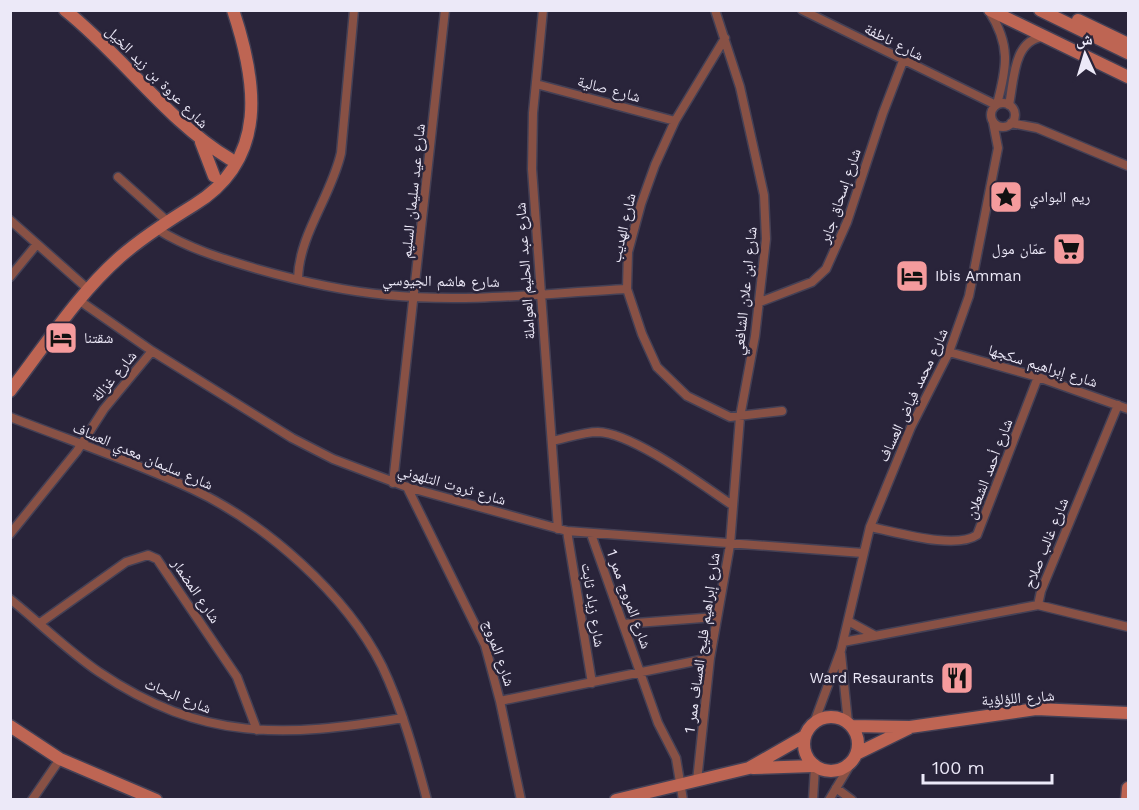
<svg xmlns="http://www.w3.org/2000/svg" width="1139" height="810" font-family="'Work Sans','Noto Naskh Arabic',sans-serif">
  <rect width="100%" height="100%" fill="#29243a"/>
  <g fill="none" stroke-linecap="round" stroke-linejoin="round">
    <g stroke="#444055" stroke-width="11">
      <path id="street" d="M 543,10 L 533,113 L 532,169 L 558,529
        M 802,10 L 996,105
        M 989,11 C 1011,45 1007,67 997,104
        M 725,38 L 675,121 L 655,165 L 641,204 L 628,252 L 627,289 L 642,334 L 657,367 L 687,396 L 730,417 L 782,411
        M 536,84 L 675,121
        M991 115a12 12 0 1 1 24 0a12 12 0 1 1-24 0Z
        M 1009,105 C 1014,81 1013,40 1043,37
        M 1011,123 L 1037,128 L 1128,166
        M 118,177 L 167,221
        M 10,220 L 89,290
        M 157,229 C 187,248 223,259 257,269 C 299,281 343,291 387,295 C 466,303 548,293 627,289
        M 10,277 L 37,244
        M 298,279 C 299,234 331,197 341,153 L 354,10
        M 80,301 L 152,351 L 292,438 L 333,459 L 407,487 L 567,531 L 863,553
        M 760,302 L 812,282 L 826,269 L 847,222 L 883,113 L 903,61
        M 949,352 L 1038,377 L 1128,409
        M 1118,405 L 1041,591 L 1038,605 L 1128,627
        M 10,417 C 71,441 133,461 192,489 C 265,523 346,594 382,666 C 402,708 415,755 427,800
        M 552,441 C 567,438 583,432 598,432 C 633,433 702,485 732,505
        M 393,483 L 445,10
        M 407,487 L 485,645 L 500,701 L 521,800
        M 870,527 C 897,532 955,550 977,535 L 1038,377
        M 567,531 L 592,683
        M 10,534 L 77,451 L 104,409 L 152,351
        M 591,534 L 658,723 L 676,758 L 683,800
        M 10,599 C 40,623 68,651 99,672 C 203,742 284,737 403,718
        M 848,621 L 874,635
        M 40,623 L 126,562 L 148,555 L 157,559 L 237,677 L 257,730
        M 623,624 L 716,617
        M 843,642 L 1038,605
        M 841,654 L 848,723
        M 500,701 L 710,658
        M 814,723 L 841,650 L 870,527 L 911,427 L 949,352 L 969,296 L 998,148 L 993,122
        M 697,781 L 710,658 L 730,545 L 740,417 L 755,336 L 766,239 L 764,195 L 740,87 L 715,10
        M 836,788 L 852,800
        M 32,800 L 60,759
        M 813,800 L 815,767
        M 829,800 L 850,765"/>
    </g>
    <g stroke="#444055" stroke-width="15">
      <path id="secondary" d="M 65,10 C 123,56 167,121 230,159
        M 990,10 L 1128,77
        M 1040,10 L 1128,53
        M 1078,20 L 1128,44
        M 201,142 L 214,176
        M 10,391 C 45,346 77,295 120,257 C 143,237 168,221 194,205 C 269,159 257,82 233,10
        M804 744a27 27 0 1 1 54 0a27 27 0 1 1-54 0Z
        M 10,726 L 60,759 L 156,800
        M 851,726 L 910,727 L 1036,709 L 1128,713
        M 858,753 L 909,728
        M 753,768 L 813,766
        M 616,800 L 749,768 L 805,736
        M 1127,800 L 1128,788"/>
    </g>
    <use href="#street" stroke="#885145" stroke-width="8"/>
    <use href="#secondary" stroke="#be6553" stroke-width="12"/>
  </g>
  <defs>
    <g id="sight-square" transform="scale(1.725)"><rect x="-9" y="-9" width="18" height="18" rx="4" fill="#f59b9d" stroke="#29243a"/><path d="M0-6L1.8-2.2L6-1.7L2.9 1.2L3.7 5.4L0 3.3L-3.7 5.4L-2.9 1.2L-6-1.7L-1.8-2.2Z" fill="#111"/></g>
    <g id="supermarket-square" transform="scale(1.725)"><rect x="-9" y="-9" width="18" height="18" rx="4" fill="#f59b9d" stroke="#29243a"/><path d="M-6-5.5h2.5l.6 2H6L4.5 2H-2.5L-4.4-4H-6ZM-1.5 3.2a1.3 1.3 0 1 0 .1 0ZM3 3.2a1.3 1.3 0 1 0 .1 0Z" fill="#111"/></g>
    <g id="hotel-square" transform="scale(1.725)"><rect x="-9" y="-9" width="18" height="18" rx="4" fill="#f59b9d" stroke="#29243a"/><path d="M-6-4.5h1.5V1H6V5H4.5V3h-9V5H-6ZM-4 0a1.8 1.8 0 1 1 3.6 0ZM.5 0V-2.5h3Q6-2.5 6 0Z" fill="#111"/></g>
    <g id="restaurant-square" transform="scale(1.725)"><rect x="-9" y="-9" width="18" height="18" rx="4" fill="#f59b9d" stroke="#29243a"/><path d="M-5-6h1v4h1v-4h1v4h1v-4h1v5L-1.5 .5V6h-2V.5L-5-1ZM5-6V6H3V1.5H1.5Q1.5-4 5-6Z" fill="#111"/></g>
  </defs>
  <g fill-rule="evenodd">
    <use href="#sight-square" x="1006" y="197"/>
    <use href="#supermarket-square" x="1069" y="249"/>
    <use href="#hotel-square" x="912" y="276"/>
    <use href="#hotel-square" x="61" y="338"/>
    <use href="#restaurant-square" x="957" y="678"/>
  </g>
  <g text-anchor="middle" stroke-width="5" stroke-linejoin="round" paint-order="stroke">
    <g font-size="15" fill="#ece9f8" stroke="#29243a">
      <text transform="translate(894 42) rotate(27)" y="5">شارع ناطفة</text>
      <text transform="translate(157 77) rotate(45)" y="5">شارع عروة بن زيد الخيل</text>
      <text transform="translate(609 89) rotate(15)" y="5">شارع صالية</text>
      <text transform="translate(413 191) rotate(-84)" y="5">شارع عيد سليمان السليم</text>
      <text transform="translate(840 196) rotate(-71)" y="5">شارع إسحاق جابر</text>
      <text transform="translate(623 228) rotate(-77)" y="5">شارع الهديب</text>
      <text transform="translate(525 271) rotate(-94)" y="5">شارع عبد الحليم العواملة</text>
      <text transform="translate(441 281) rotate(1)" y="5">شارع هاشم الجيوسي</text>
      <text transform="translate(745 291) rotate(-84)" y="5">شارع ابن علان الشافعي</text>
      <text transform="translate(1043 366) rotate(17)" y="5">شارع إبراهيم سكجها</text>
      <text transform="translate(114 376) rotate(-50)" y="5">شارع غزالة</text>
      <text transform="translate(913 395) rotate(-65)" y="5">شارع محمد فياض العساف</text>
      <text transform="translate(143 456) rotate(23)" y="5">شارع سليمان معدي العساف</text>
      <text transform="translate(989 469) rotate(-69)" y="5">شارع أحمد الشعلان</text>
      <text transform="translate(452 485) rotate(16)" y="5">شارع ثروت التلهوني</text>
      <text transform="translate(1046 543) rotate(-68)" y="5">شارع غالب صلاح</text>
      <text transform="translate(196 591) rotate(56)" y="5">شارع المضمار</text>
      <text transform="translate(629 599) rotate(70)" y="5">شارع المروج ممر 1</text>
      <text transform="translate(593 605) rotate(81)" y="5">شارع زياد ثابت</text>
      <text transform="translate(702 643) rotate(-82)" y="5">شارع إبراهيم فليح العساف ممر 1</text>
      <text transform="translate(499 653) rotate(71)" y="5">شارع المروج</text>
      <text transform="translate(178 696) rotate(22)" y="5">شارع البحاث</text>
      <text transform="translate(1018 698) rotate(-4)" y="5">شارع اللؤلؤية</text>
    </g>
    <g font-size="15" fill="#ece9f8" stroke="#29243a" text-anchor="start">
      <text x="1029" y="202">ريم البوادي</text>
      <text x="1046" y="254" text-anchor="end">عمّان مول</text>
      <text x="935" y="281">Ibis Amman</text>
      <text x="84" y="343">شقتنا</text>
      <text x="934" y="683" text-anchor="end">Ward Resaurants</text>
    </g>
  </g>
  <rect width="1139" height="810" fill="none" stroke="#ece9f8" stroke-width="24"/>
  <g transform="translate(1085 54) rotate(356)" stroke="#29243a" stroke-width="4.5" paint-order="stroke">
  <path d="M0-4.5L10 22L0 15L-10 22Z" fill="#ece9f8"/>
  <text y="-9" font-size="16" font-weight="bold" text-anchor="middle" fill="#ece9f8">ش</text>
  </g>
  <path d="M923 774v9h129v-9" fill="none" stroke="#ece9f8" stroke-width="3"/>
  <text x="932" y="774" font-size="18" fill="#ece9f8" stroke="#29243a" stroke-width="4.5" paint-order="stroke">100 m</text>
</svg>
